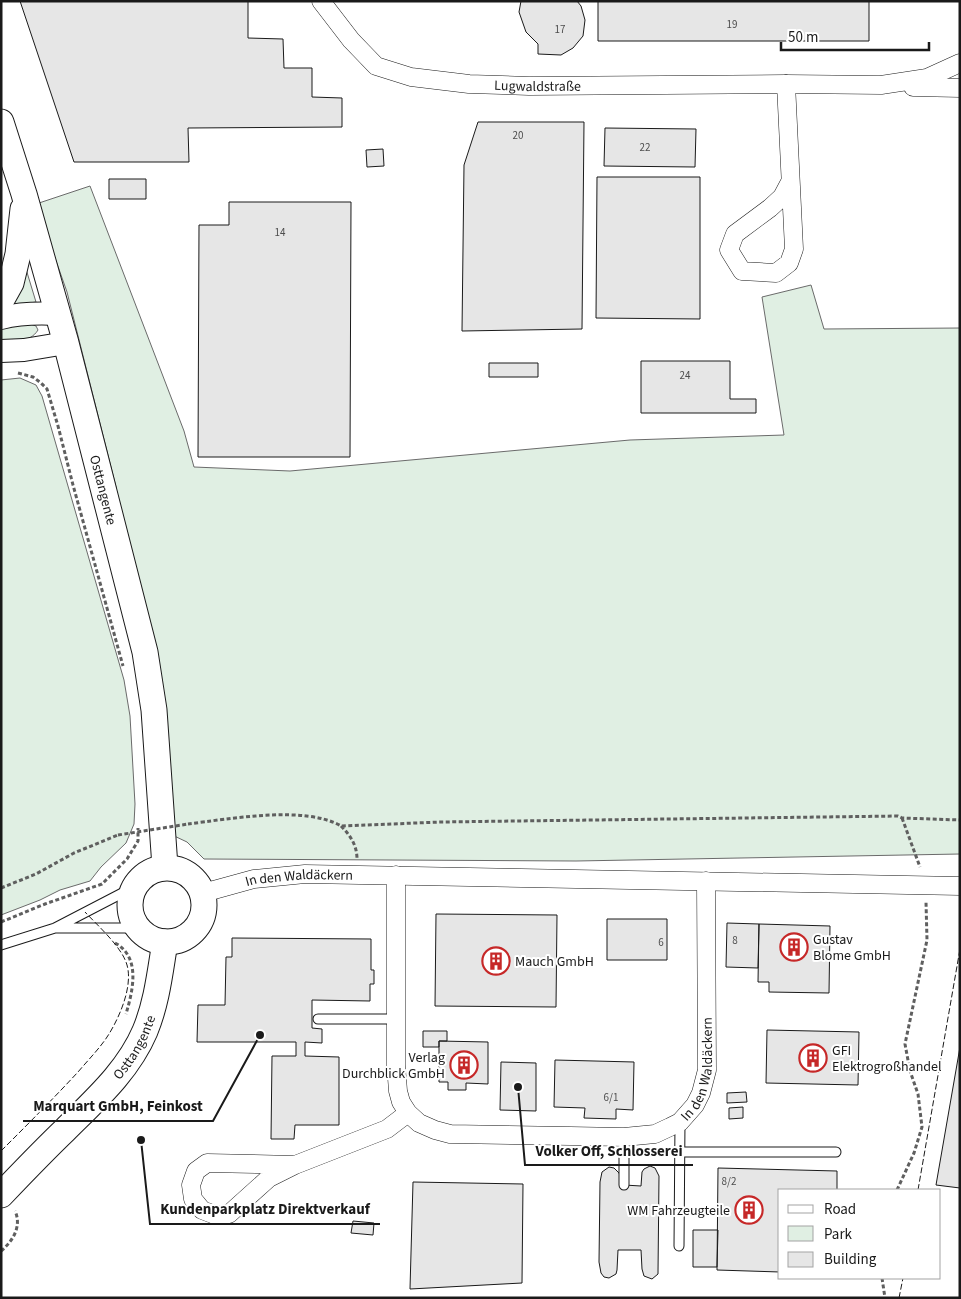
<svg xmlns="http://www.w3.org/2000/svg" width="961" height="1299" font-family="'Source Sans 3',sans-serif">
  <rect width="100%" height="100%" fill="#fff"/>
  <path fill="#e0efe3" stroke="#6a6a6a" d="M 90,186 L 184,431 L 194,467 L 290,471 L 630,440 L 784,435 L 762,297 L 811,285 L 824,329 L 960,328 L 960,854 L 576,861 L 204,859 L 187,842 L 170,834 L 120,526 L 116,487 L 67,292 L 36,204 Z
    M 26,269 L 36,302 L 11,306 Z
    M 28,323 L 36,326 L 38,330 C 30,343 14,341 1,343 L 1,328 Z
    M 20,378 L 36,385 L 42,396 L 124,680 L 130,716 L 135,804 L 134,824 L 126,843 L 101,867 L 90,881 L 60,890 L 40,900 L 1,915 L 1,380 Z"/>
  <path fill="#e6e6e6" stroke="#1a1a1a" d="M 20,1 L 248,1 L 248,38 L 283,39 L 284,68 L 312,68 L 312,97 L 342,98 L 342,127 L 188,128 L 189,162 L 74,162 Z
    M 521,1 L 577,1 L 581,6 L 585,20 L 583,36 L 573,48 L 561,55 L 538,54 L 538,44 L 526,32 L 519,12 Z
    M 598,1 L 869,1 L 869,41 L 598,41 Z
    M 478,122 L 584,122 L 582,329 L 462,331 L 464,165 Z
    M 605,128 L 696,129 L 695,167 L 604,166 Z
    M 383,149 L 384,166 L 367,167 L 366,150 Z
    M 597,177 L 700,177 L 700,319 L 596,318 Z
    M 109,179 L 146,179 L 146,199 L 109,199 Z
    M 229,202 L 351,202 L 350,457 L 198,457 L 199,225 L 229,225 Z
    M 641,361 L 730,361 L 730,399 L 756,399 L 756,413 L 641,413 Z
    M 489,363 L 538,363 L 538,377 L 489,377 Z
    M 436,914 L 557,915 L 556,1007 L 435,1006 Z
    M 607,919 L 667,919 L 667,960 L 607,960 Z
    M 727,923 L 759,924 L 758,968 L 726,967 Z
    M 759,924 L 830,926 L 829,993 L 769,992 L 769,982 L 758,982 Z
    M 232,938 L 371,939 L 371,970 L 374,970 L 374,984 L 370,984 L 370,1001 L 312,1000 L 312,1028 L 322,1029 L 322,1043 L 305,1042 L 305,1056 L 339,1057 L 339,1125 L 295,1125 L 294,1139 L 271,1139 L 272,1056 L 296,1056 L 296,1042 L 197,1042 L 198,1005 L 225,1005 L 226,957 L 232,957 Z
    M 767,1030 L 859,1032 L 858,1085 L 766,1083 Z
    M 423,1031 L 447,1031 L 447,1041 L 439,1041 L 439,1047 L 423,1047 Z
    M 439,1041 L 488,1042 L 488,1084 L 466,1083 L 466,1090 L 448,1090 L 448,1082 L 439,1082 Z
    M 960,1047 L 960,1188 L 936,1185 Z
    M 555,1060 L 634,1062 L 633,1110 L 616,1109 L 616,1119 L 584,1118 L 585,1108 L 554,1107 Z
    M 501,1062 L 536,1063 L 536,1111 L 500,1110 Z
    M 746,1092 L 747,1102 L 727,1103 L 727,1093 Z
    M 743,1107 L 743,1118 L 729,1119 L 729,1108 Z
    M 650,1166 L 655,1168 L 659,1176 L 658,1274 L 652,1279 L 644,1276 L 642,1269 L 641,1250 L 618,1250 L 617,1270 L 616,1274 L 609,1278 L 604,1277 L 601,1273 L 599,1262 L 600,1182 L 602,1172 L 609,1167 L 614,1168 L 619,1173 L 624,1185 L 641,1186 L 642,1172 L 644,1169 Z
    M 718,1168 L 837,1171 L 837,1190 L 780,1190 L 780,1272 L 717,1270 Z
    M 413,1182 L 523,1184 L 522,1283 L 410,1289 Z
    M 353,1221 L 374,1223 L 373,1235 L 351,1233 Z
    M 693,1230 L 718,1230 L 717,1267 L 693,1267 Z"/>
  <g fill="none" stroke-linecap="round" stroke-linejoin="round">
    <g stroke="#1a1a1a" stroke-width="11">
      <path id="service" d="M 55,928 L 138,928
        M 1,945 L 55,928 L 134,887
        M 318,1019 L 396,1019
        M 624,1137 L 624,1185
        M 679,1152 L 836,1152
        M 679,1246 L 680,1122"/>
    </g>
    <g stroke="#1a1a1a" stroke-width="19">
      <g id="minor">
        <path id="s1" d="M 321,1 L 351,40 L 376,66 L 411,77 L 469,84 L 529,86 L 786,84 L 794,249 L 789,263 L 776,273 L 742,271 L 729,250 L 735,234 L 770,208 L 782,197 L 790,182"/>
        <path d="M 786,84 L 881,85 L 927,78 L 960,63"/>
        <path d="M 913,87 L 960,88"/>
        <path id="s2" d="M 396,875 L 396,1065 L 398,1091 L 401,1102 L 408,1113 L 419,1123 L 435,1130 L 450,1134 L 570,1136 L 624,1137 L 655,1134 L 670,1127 L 680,1122 L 695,1105 L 701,1093 L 707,1070 L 706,881"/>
        <path id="s3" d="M 203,893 L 254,879 L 305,874 L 960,886"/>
        <path d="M 295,1165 L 269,1178 L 229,1214 L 215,1215 L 202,1210 L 193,1199 L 191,1185 L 196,1171 L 207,1163 L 295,1165 L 387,1129 L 408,1113"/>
      </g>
    </g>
    <g stroke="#1a1a1a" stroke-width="24">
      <path id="tertiary" d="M 1,318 C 20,313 39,313 58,314
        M 1,351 L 24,350 L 66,343"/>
    </g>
    <g stroke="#1a1a1a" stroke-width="27">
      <g id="secondary">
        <path id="s4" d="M 1,122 L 24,194 L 66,343 L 145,652 L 154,710 L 165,867"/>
        <path d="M 1,301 L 11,283 L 18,254 L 23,209"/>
        <circle cx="167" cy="905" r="37"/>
        <path id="s5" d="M 1,1195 C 22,1173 43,1151 65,1130 C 95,1100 128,1071 145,1031 C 157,1002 160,972 165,942"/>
      </g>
    </g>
    <path stroke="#5f5f5f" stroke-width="3" stroke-dasharray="4 2.5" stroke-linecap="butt" d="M 18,373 L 33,377 L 41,383 L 47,389 L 58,426 L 73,485 L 123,666
      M 902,818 L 920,867
      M 188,824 C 229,819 305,805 341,826 L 441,822 L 898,816 L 902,818 L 960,820
      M 341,826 C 350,835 357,845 357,859
      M 1,888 L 36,874 L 74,853 L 118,835
      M 1,922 L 45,904 L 102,884 L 127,859 L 138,841 L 138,828
      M 115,943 C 141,957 133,990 126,1014
      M 897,1190 L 914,1153 L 922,1127 L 918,1094 L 910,1071 L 905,1044 L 927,940 L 926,902
      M 1,1251 C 13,1241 22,1226 15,1211
      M 882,1278 L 885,1298"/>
    <use href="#service" stroke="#fff" stroke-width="9"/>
    <use href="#minor" stroke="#fff" stroke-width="18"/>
    <use href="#tertiary" stroke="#fff" stroke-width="22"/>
    <use href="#secondary" stroke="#fff" stroke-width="25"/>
    <path stroke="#5f5f5f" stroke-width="3" stroke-dasharray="4 2.5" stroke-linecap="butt" d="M 118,835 L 188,824"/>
    <path stroke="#1a1a1a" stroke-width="1" stroke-dasharray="6 2.5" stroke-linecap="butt" d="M 1,1151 C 27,1125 53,1099 78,1072 C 89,1059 101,1047 109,1034 C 120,1016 133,986 127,965 C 122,947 98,926 85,912
      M 918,1190 L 960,949
      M 899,1298 L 903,1278"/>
  </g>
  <defs>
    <g id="building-ring" transform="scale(1.4375)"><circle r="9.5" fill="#fff" stroke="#c62828" stroke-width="1.5"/><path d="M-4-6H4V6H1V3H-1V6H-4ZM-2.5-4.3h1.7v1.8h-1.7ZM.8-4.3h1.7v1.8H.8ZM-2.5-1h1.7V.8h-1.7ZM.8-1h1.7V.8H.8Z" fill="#c62828"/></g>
  </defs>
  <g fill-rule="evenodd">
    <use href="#building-ring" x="794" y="947"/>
    <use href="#building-ring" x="496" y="961"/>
    <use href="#building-ring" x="813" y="1058"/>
    <use href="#building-ring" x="464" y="1065"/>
    <use href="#building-ring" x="749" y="1210"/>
  </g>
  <g text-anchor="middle" stroke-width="4" stroke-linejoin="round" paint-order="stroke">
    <g font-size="11" fill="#4d4d4d">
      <text x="732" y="28">19</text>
      <text x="560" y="33">17</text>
      <text x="518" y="139">20</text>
      <text x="645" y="151">22</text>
      <text x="280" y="236">14</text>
      <text x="685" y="379">24</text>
      <text x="735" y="944">8</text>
      <text x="661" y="946">6</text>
      <text x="611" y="1101">6/1</text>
      <text x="729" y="1185">8/2</text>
    </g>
    <g font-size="14" fill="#1a1a1a" stroke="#fff">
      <text dy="5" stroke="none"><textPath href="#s1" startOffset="249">Lugwaldstraße</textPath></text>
      <text dy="5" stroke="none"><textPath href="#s4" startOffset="382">Osttangente</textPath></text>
      <text dy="5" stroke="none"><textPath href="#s3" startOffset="98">In den Waldäckern</textPath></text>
      <text dy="5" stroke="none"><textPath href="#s5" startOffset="200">Osttangente</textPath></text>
      <text dy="5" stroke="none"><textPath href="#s2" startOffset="580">In den Waldäckern</textPath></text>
    </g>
    <g font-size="14" fill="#1a1a1a" stroke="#fff" text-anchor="start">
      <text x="813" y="944">Gustav<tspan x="813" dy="16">Blome GmbH</tspan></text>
      <text x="515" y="966">Mauch GmbH</text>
      <text x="832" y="1055">GFI<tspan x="832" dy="16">Elektrogroßhandel</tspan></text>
      <text x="445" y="1062" text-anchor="end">Verlag<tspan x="445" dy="16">Durchblick GmbH</tspan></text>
      <text x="730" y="1215" text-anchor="end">WM Fahrzeugteile</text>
    </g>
  </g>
  <path fill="none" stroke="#1a1a1a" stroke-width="2" d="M260 1035L213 1121H23M518 1087L525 1165H693M141 1140L150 1224H380"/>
  <g fill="#1a1a1a" stroke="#fff" stroke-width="2">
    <circle cx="260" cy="1035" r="5"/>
    <circle cx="518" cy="1087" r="5"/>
    <circle cx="141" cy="1140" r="5"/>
  </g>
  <g font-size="15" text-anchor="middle" font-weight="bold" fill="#1a1a1a" stroke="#fff" stroke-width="4" stroke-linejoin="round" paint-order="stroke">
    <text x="118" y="1111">Marquart GmbH, Feinkost</text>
    <text x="609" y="1156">Volker Off, Schlosserei</text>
    <text x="265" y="1214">Kundenparkplatz Direktverkauf</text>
  </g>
  <rect width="961" height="1299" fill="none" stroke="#1a1a1a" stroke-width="5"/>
  <rect x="778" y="1189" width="162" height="90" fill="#ffffff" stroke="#a3a3a3"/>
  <rect x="788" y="1205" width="25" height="8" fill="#ffffff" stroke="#a3a3a3"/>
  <text x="824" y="1214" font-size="15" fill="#1a1a1a">Road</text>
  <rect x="788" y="1226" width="25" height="15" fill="#e0efe3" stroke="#a3a3a3"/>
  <text x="824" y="1239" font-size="15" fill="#1a1a1a">Park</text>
  <rect x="788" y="1252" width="25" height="15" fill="#e6e6e6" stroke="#a3a3a3"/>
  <text x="824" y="1264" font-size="15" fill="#1a1a1a">Building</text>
  <path d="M781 42v8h148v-8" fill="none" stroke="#1a1a1a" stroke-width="2.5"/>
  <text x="788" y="42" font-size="15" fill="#1a1a1a" stroke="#ffffff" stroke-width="4" paint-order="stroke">50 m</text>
</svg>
